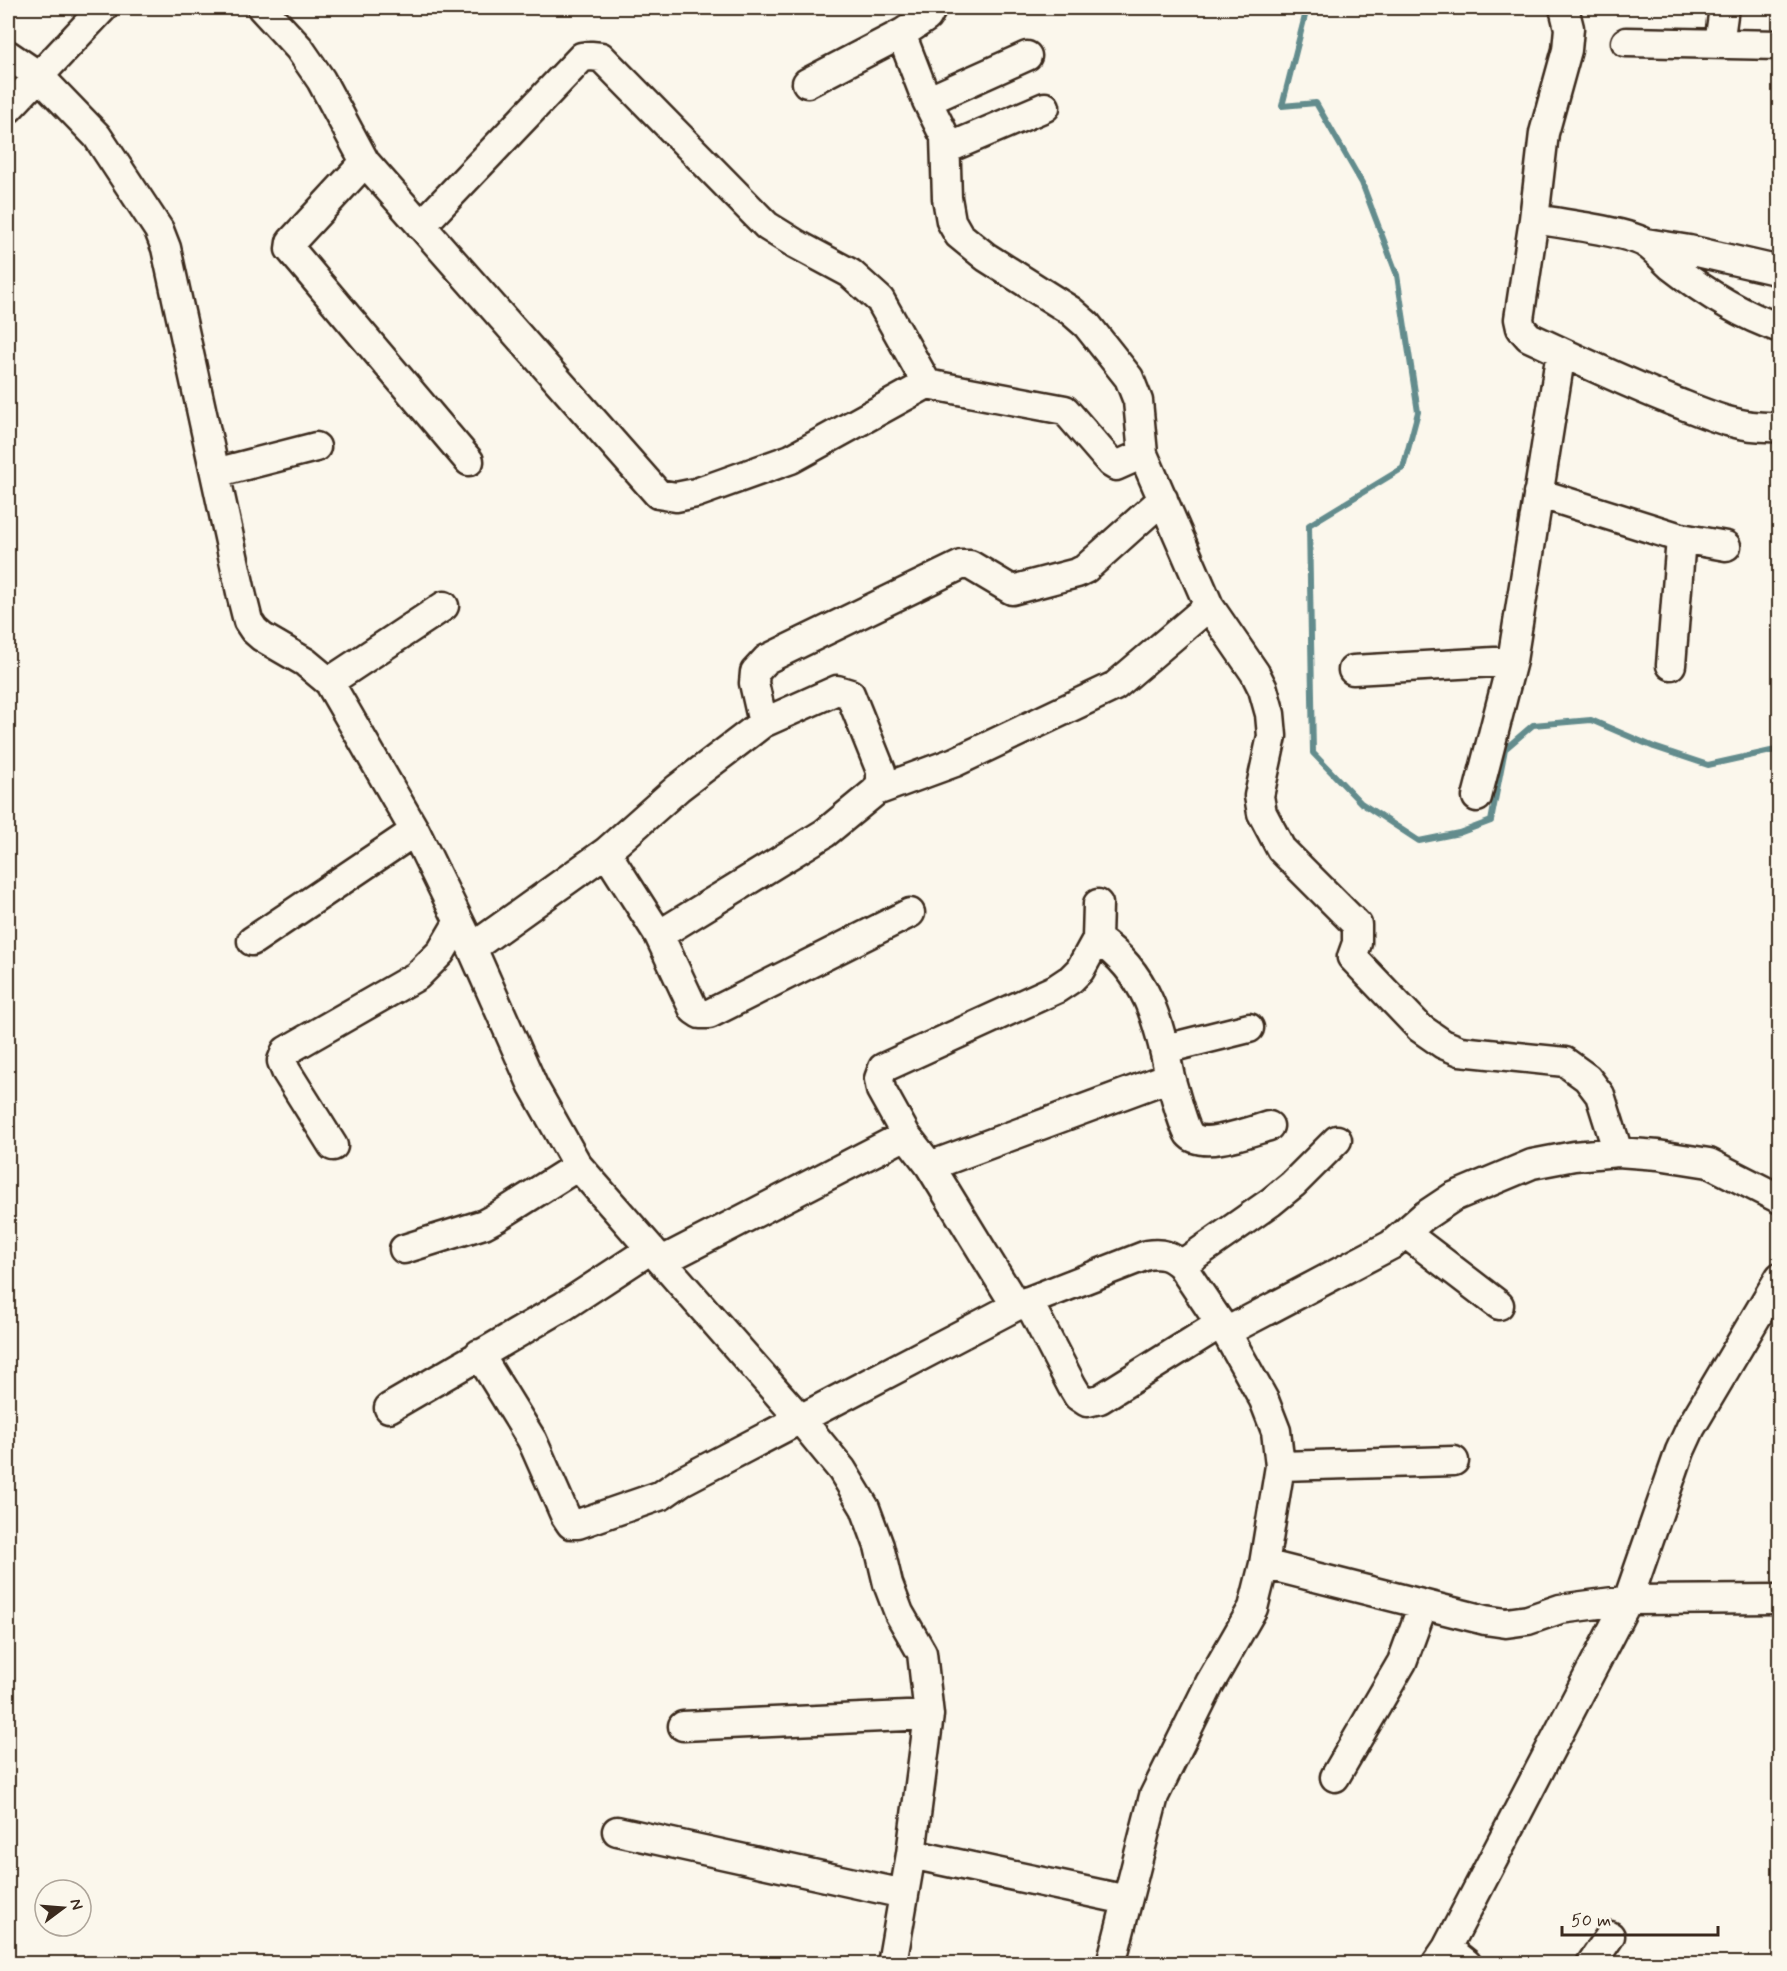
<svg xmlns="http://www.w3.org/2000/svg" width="1787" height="1971" font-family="Mynerve,sans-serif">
  <rect width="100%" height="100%" fill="#fbf7ec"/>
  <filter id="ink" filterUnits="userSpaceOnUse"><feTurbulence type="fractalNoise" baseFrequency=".0167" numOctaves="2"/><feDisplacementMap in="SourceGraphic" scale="12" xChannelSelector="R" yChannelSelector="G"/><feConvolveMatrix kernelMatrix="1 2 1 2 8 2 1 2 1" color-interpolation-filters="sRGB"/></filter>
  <g filter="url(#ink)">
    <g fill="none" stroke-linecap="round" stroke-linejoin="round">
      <path stroke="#638c8d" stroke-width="6" d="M 1307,8 L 1282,106 L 1316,103 L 1362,183 L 1397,275 L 1418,412 L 1403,468 L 1309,525 L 1313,753 L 1361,803 L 1419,841 L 1459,833 L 1491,821 L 1505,749 L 1533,725 L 1591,720 L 1654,747 L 1708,765 L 1780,749"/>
      <g stroke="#3b2a1e" stroke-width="33">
        <path id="minor" d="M 103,8 L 39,76 L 97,136 L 159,230 L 166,248 L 242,597 L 248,621 L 254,630 L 262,637 L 305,662 L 329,682 L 415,831 L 472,948 L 533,1086 L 578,1166 L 801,1420 L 842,1470 L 865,1508 L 879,1546 L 888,1584 L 899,1613 L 922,1653 L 929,1715 L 911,1854 L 892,1964
          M 262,8 L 299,48 L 321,80 L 365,162 L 658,494 L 676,497 L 696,493 L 791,459 L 927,384 L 1065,410 L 1111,463 L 1116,466 L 1143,454
          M 932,8 L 927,17 L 903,33 L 905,44 L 927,101 L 945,137 L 947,198 L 951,221 L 959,235 L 986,257 L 1071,311 L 1087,325 L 1129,378 L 1138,401 L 1143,454 L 1209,606 L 1255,673 L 1263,689 L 1270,714 L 1272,736 L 1259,796 L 1262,813 L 1281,849 L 1357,925 L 1357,943 L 1352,957 L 1420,1028 L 1443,1044 L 1460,1051 L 1565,1062 L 1587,1078 L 1600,1095 L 1618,1152
          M 1564,8 L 1569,28 L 1567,50 L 1544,133 L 1534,219 L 1519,319 L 1521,328 L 1529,337 C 1577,359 1624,382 1673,401 C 1711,416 1738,429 1780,427
          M 1626,42 L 1780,45
          M 1719,44 L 1724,8
          M 8,55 L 39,76 L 8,109
          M 807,83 L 903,33
          M 927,101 L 1027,56
          M 946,149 L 1045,107
          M 365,162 L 291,242 L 290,249 L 469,461
          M 1534,219 C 1559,223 1630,232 1647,244 C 1656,250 1663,259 1671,266 C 1703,291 1741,315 1780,328
          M 421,226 L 582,57 L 591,56 L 601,57 L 767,226 L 796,244 L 850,273 L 880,300 L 927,384
          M 1646,243 L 1689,250 L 1780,271
          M 215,473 L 316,447
          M 1538,493 L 1681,538 L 1726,546
          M 1671,665 L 1681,538
          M 1353,670 L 1512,661
          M 329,682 L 444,606
          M 763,723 L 754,683 L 755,672 L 767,659 L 961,565 L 970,565 L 1012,590 L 1077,573 L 1085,569 L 1163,499
          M 1477,797 L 1512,661 L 1561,352
          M 606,852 L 659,935 L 694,1010 L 700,1014 L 709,1014 L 910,913
          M 659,935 L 825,833 L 876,791 L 955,762 L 1115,686 L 1209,606
          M 1097,939 C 1147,973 1159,1021 1170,1077
          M 252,941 L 415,831
          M 472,948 L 606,852 L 678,788 L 763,723 L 837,690 L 850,694 L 881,771 L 881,782 L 876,791
          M 1165,1049 L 1249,1028
          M 333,1146 L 286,1071 L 282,1061 L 286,1051 L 417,976 L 441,952 L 458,923
          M 930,1166 L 1170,1077 C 1174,1090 1183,1126 1189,1134 C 1202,1150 1251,1131 1269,1126
          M 1405,1233 L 1499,1305
          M 404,1249 L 484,1224 L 497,1217 L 578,1166
          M 662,1261 L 906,1135
          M 1181,1265 L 1271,1202 L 1293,1184 L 1337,1140
          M 1028,1301 L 1072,1386 L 1078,1396 L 1087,1402 L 1100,1399 L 1220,1324
          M 1016,1306 L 930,1166 L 906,1135 L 881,1090 L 879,1079 L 883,1068 L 1056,989 L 1071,979 L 1080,970 L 1097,939 L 1098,904
          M 1226,1332 L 1391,1245 L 1423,1217 L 1453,1197 L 1532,1164 L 1574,1156 L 1618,1152 L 1658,1155 L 1709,1163 L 1780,1199
          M 479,1354 L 532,1440 L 565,1515 L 571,1524 L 578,1524 L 662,1495 L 682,1481 L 1016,1306 L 1147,1255 C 1162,1253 1170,1255 1181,1265 L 1226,1332 L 1264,1400 L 1276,1431 L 1280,1466 L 1264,1564 L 1253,1608 L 1210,1683 L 1154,1796 L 1111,1964
          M 389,1408 L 564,1306 L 651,1249
          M 1280,1466 L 1454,1461
          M 1264,1564 L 1485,1620 L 1506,1623 L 1528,1620 L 1560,1609 L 1628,1600 L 1780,1599
          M 683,1726 L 929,1715
          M 1335,1777 L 1402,1662 L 1423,1605
          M 617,1831 L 904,1894
          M 911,1854 L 1127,1900
          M 1447,1948 L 1467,1964
          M 1436,1964 L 1447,1948 L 1628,1600 L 1680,1451 L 1691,1427 L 1780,1277
          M 1591,1964 L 1610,1936"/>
      </g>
      <use href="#minor" stroke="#fbf7ec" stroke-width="28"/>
    </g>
  </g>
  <rect width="1787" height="1971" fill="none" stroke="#fbf7ec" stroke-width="30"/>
  <rect x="15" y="15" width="1757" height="1941" fill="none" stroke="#3b2a1e" stroke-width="2" filter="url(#ink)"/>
  <g transform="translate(63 1908) rotate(74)"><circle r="28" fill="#fbf7ec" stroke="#aea59a" stroke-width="1.5"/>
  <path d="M0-4.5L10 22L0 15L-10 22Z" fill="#3b2a1e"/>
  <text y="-9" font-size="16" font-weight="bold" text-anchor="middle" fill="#3b2a1e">N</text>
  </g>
  <path d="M1562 1926v9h156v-9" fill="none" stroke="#3b2a1e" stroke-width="3"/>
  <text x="1571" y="1926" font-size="18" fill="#3b2a1e" stroke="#fbf7ec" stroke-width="4.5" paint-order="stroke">50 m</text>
</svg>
